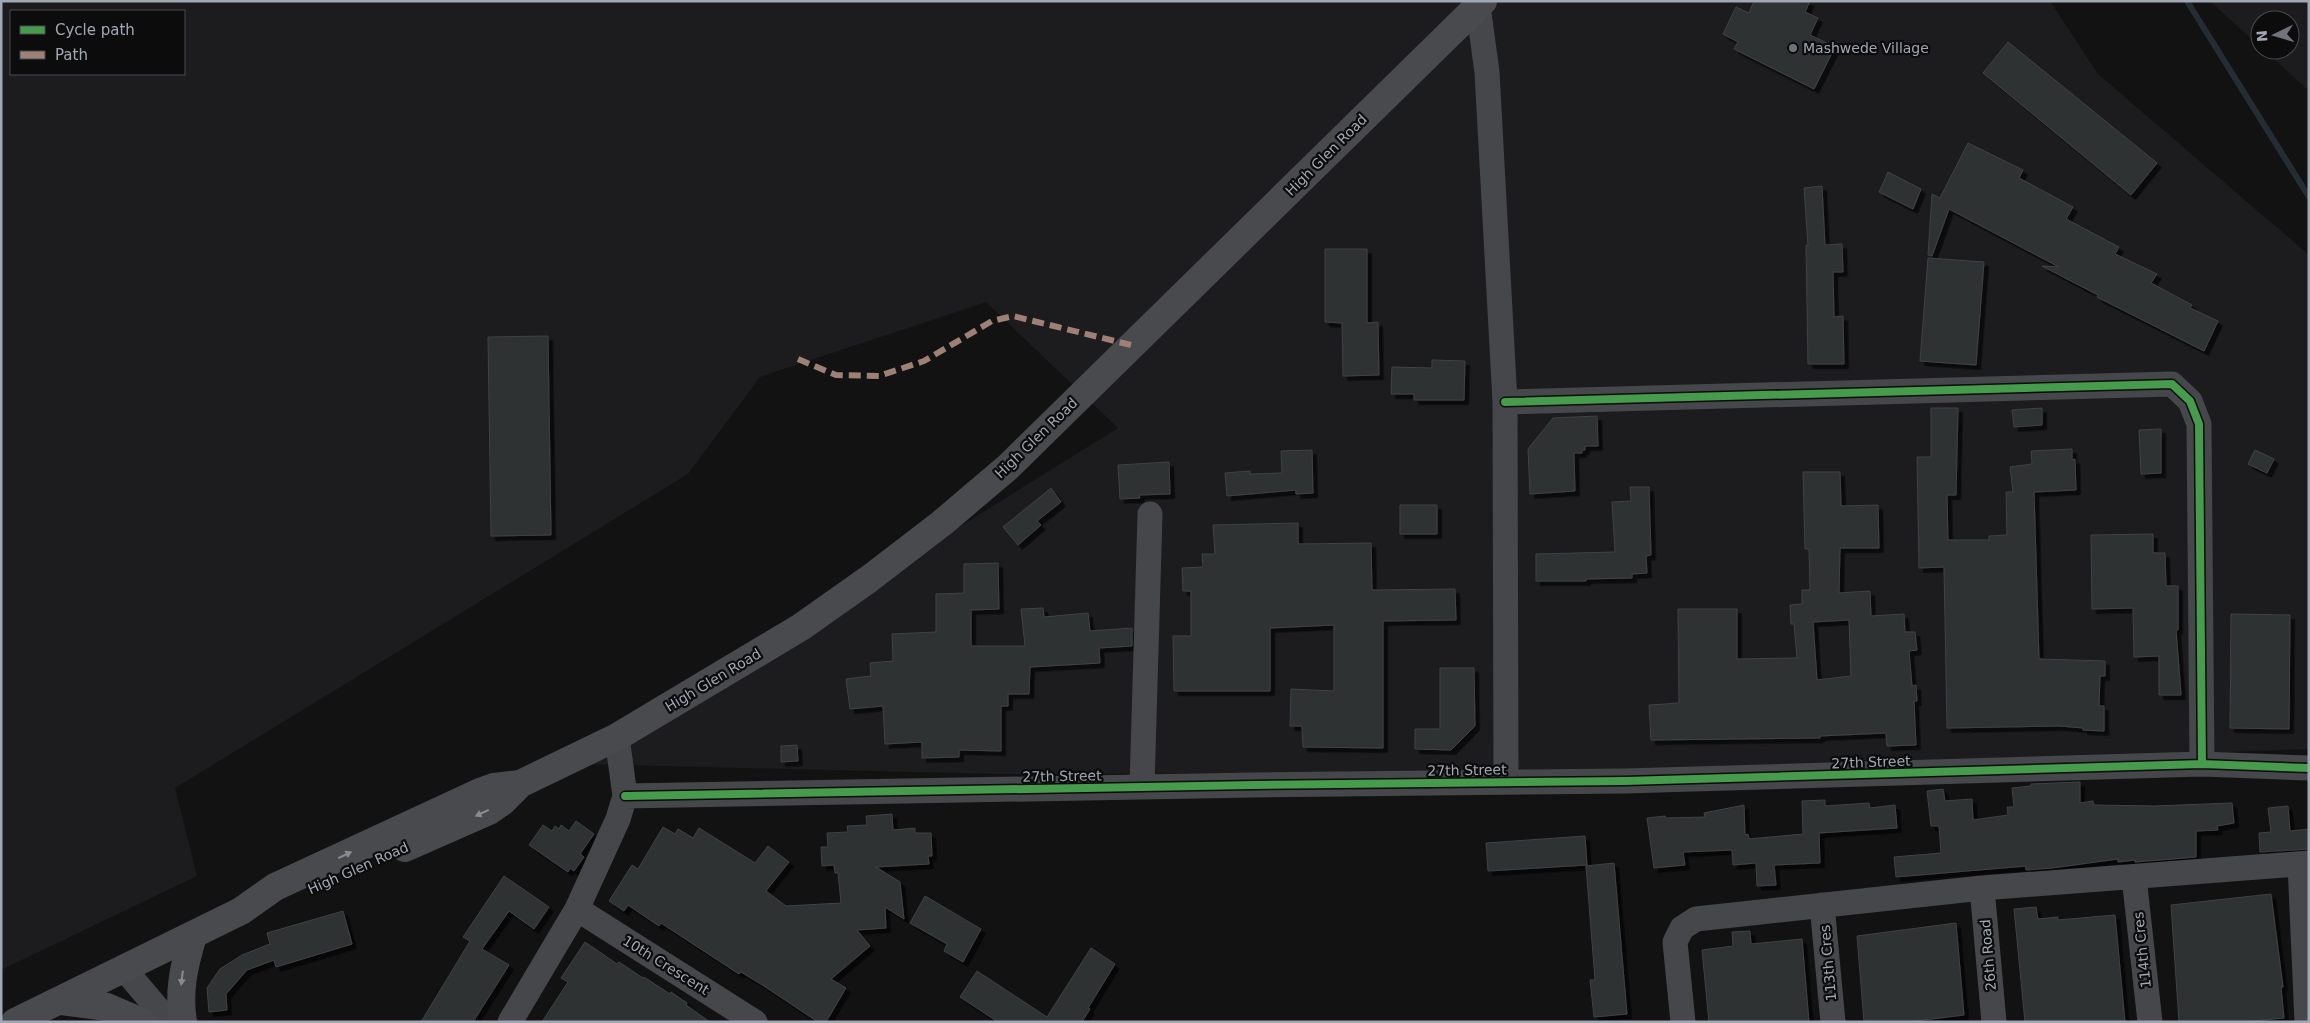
<svg xmlns="http://www.w3.org/2000/svg" width="2310" height="1023" font-family="'DejaVu Sans',sans-serif">
  <defs>
    <filter id="shadow"><feDropShadow dx="4.5" dy="4.5" stdDeviation="0" flood-color="#0009"/></filter>
  </defs>
  <rect width="100%" height="100%" fill="#121212"/>
  <path fill="#1c1c1e" fill-rule="evenodd" d="M 1,1 L 2050,1 L 2098,74 L 2309,255 L 2309,749 L 1675,773 L 998,774 L 579,764 L 1118,428 L 986,302 L 760,377 L 688,474 L 175,788 L 197,876 L 1,970 ZM 11,11 L 184,11 L 184,74 L 11,74 Z
    M 2210,1 L 2309,1 L 2309,91 L 2264,50 L 2290,50 L 2290,20 L 2260,20 L 2260,47 Z"/>
  <g fill="none" stroke-linecap="round" stroke-linejoin="round">
    <path stroke="#242d34" stroke-width="6" d="M 2187,1 L 2309,197"/>
  </g>
  <path fill="#2f3031" stroke="#404246" fill-rule="evenodd" filter="url(#shadow)" d="M 1754,1 L 1810,1 L 1805,12 L 1818,18 L 1810,35 L 1835,47 L 1814,89 L 1734,49 L 1738,42 L 1723,34 L 1736,7 L 1749,13 Z
    M 2008,42 L 2157,163 L 2131,195 L 1983,73 Z
    M 1968,143 L 2023,170 L 2019,178 L 2073,207 L 2066,219 L 2119,247 L 2115,254 L 2157,274 L 2151,283 L 2192,305 L 2190,308 L 2218,321 L 2204,351 L 2097,297 L 2098,295 L 2042,266 L 2059,267 L 1949,209 L 1932,256 L 1928,255 L 1932,194 L 1940,198 Z
    M 1888,172 L 1921,189 L 1913,209 L 1879,192 Z
    M 1822,186 L 1825,245 L 1842,244 L 1843,272 L 1833,272 L 1834,317 L 1843,316 L 1844,364 L 1808,364 L 1806,245 L 1808,245 L 1804,188 Z
    M 1325,249 L 1367,249 L 1367,323 L 1378,322 L 1379,375 L 1343,376 L 1342,323 L 1325,322 Z
    M 1928,258 L 1984,262 L 1976,365 L 1920,361 Z
    M 548,336 L 551,535 L 491,536 L 488,337 Z
    M 1432,360 L 1465,361 L 1464,400 L 1414,400 L 1414,394 L 1391,394 L 1392,367 L 1432,368 Z
    M 1931,408 L 1958,408 L 1956,495 L 1947,495 L 1948,540 L 1989,540 L 1989,536 L 2007,535 L 2006,492 L 2013,492 L 2010,467 L 2032,464 L 2031,451 L 2072,449 L 2072,460 L 2075,459 L 2076,490 L 2034,492 L 2039,659 L 2105,661 L 2105,676 L 2100,676 L 2099,706 L 2104,706 L 2104,731 L 2083,730 L 2083,728 L 2059,726 L 1947,728 L 1944,567 L 1919,568 L 1917,457 L 1931,457 Z
    M 2042,408 L 2042,425 L 2014,427 L 2012,410 Z
    M 1597,416 L 1598,446 L 1585,446 L 1585,450 L 1582,450 L 1582,453 L 1574,453 L 1575,491 L 1530,494 L 1528,449 L 1553,418 Z
    M 2161,429 L 2161,473 L 2141,474 L 2139,430 Z
    M 1312,450 L 1313,493 L 1296,494 L 1296,490 L 1227,496 L 1225,473 L 1250,471 L 1250,474 L 1282,473 L 1281,451 Z
    M 2255,450 L 2274,459 L 2267,473 L 2248,464 Z
    M 1169,462 L 1170,494 L 1139,495 L 1140,498 L 1120,499 L 1118,465 Z
    M 1803,472 L 1840,472 L 1841,506 L 1878,505 L 1879,548 L 1840,548 L 1839,593 L 1870,591 L 1871,616 L 1904,614 L 1905,632 L 1915,632 L 1917,650 L 1909,651 L 1912,686 L 1916,685 L 1917,701 L 1914,701 L 1916,745 L 1887,746 L 1886,733 L 1820,736 L 1820,738 L 1651,740 L 1649,705 L 1679,703 L 1678,609 L 1737,609 L 1737,659 L 1797,658 L 1794,624 L 1791,624 L 1790,605 L 1802,604 L 1802,590 L 1810,590 L 1809,549 L 1805,549 ZM 1849,620 L 1851,676 L 1817,680 L 1813,622 Z
    M 1630,487 L 1649,487 L 1651,555 L 1646,556 L 1647,573 L 1632,574 L 1632,578 L 1586,579 L 1586,581 L 1536,581 L 1536,554 L 1615,552 L 1612,502 L 1631,501 Z
    M 1051,488 L 1061,502 L 1037,521 L 1041,525 L 1018,545 L 1003,527 Z
    M 1400,505 L 1437,505 L 1437,534 L 1400,534 Z
    M 1298,523 L 1298,544 L 1371,543 L 1372,590 L 1455,589 L 1456,620 L 1383,621 L 1383,748 L 1303,747 L 1302,726 L 1290,726 L 1291,689 L 1334,691 L 1334,625 L 1270,628 L 1270,691 L 1174,691 L 1173,636 L 1191,636 L 1191,591 L 1183,591 L 1182,568 L 1203,567 L 1202,554 L 1215,554 L 1213,525 Z
    M 2153,534 L 2153,553 L 2165,553 L 2166,586 L 2178,586 L 2178,630 L 2176,630 L 2181,695 L 2159,695 L 2159,656 L 2134,657 L 2133,608 L 2092,609 L 2091,535 Z
    M 998,563 L 999,609 L 971,610 L 971,646 L 1025,646 L 1021,609 L 1043,608 L 1044,617 L 1088,613 L 1090,631 L 1132,628 L 1132,646 L 1099,648 L 1100,663 L 1030,667 L 1029,694 L 1008,694 L 1008,706 L 1001,706 L 1001,751 L 959,750 L 959,757 L 922,758 L 922,742 L 885,744 L 883,706 L 850,709 L 846,679 L 871,676 L 870,663 L 893,661 L 892,634 L 936,632 L 936,594 L 964,593 L 964,564 Z
    M 2231,614 L 2290,615 L 2289,729 L 2230,728 Z
    M 1440,668 L 1474,668 L 1475,726 L 1451,750 L 1415,749 L 1415,729 L 1440,729 Z
    M 797,745 L 798,761 L 781,762 L 781,746 Z
    M 2080,782 L 2080,803 L 2093,801 L 2094,805 L 2154,806 L 2232,803 L 2234,823 L 2217,826 L 2218,830 L 2196,831 L 2196,857 L 2135,862 L 2135,860 L 2118,862 L 2118,859 L 2052,868 L 2026,870 L 2026,866 L 1896,877 L 1894,857 L 1941,853 L 1939,826 L 1931,826 L 1927,791 L 1943,789 L 1945,801 L 1972,799 L 1973,820 L 2008,815 L 2007,807 L 2014,807 L 2012,788 L 2031,786 L 2031,784 Z
    M 1825,800 L 1825,806 L 1869,803 L 1870,808 L 1895,805 L 1897,828 L 1819,833 L 1820,863 L 1774,865 L 1776,885 L 1757,886 L 1756,863 L 1733,865 L 1732,850 L 1683,852 L 1685,865 L 1654,868 L 1647,818 L 1665,816 L 1666,818 L 1705,817 L 1704,813 L 1744,805 L 1745,835 L 1748,834 L 1749,839 L 1803,834 L 1802,801 Z
    M 2288,806 L 2290,831 L 2309,829 L 2309,849 L 2260,852 L 2259,833 L 2271,832 L 2268,808 Z
    M 892,814 L 893,830 L 915,828 L 915,833 L 931,833 L 932,856 L 928,856 L 929,864 L 876,867 L 900,882 L 904,919 L 885,907 L 886,928 L 857,930 L 870,946 L 831,979 L 846,988 L 826,1022 L 818,1022 L 764,986 L 741,972 L 739,974 L 661,923 L 659,926 L 628,905 L 624,911 L 609,901 L 632,865 L 638,869 L 663,827 L 675,834 L 678,829 L 693,838 L 699,828 L 755,863 L 768,846 L 789,862 L 766,891 L 786,906 L 841,903 L 838,873 L 835,873 L 834,865 L 822,866 L 821,847 L 828,847 L 827,833 L 848,832 L 847,826 L 867,825 L 866,816 Z
    M 576,821 L 594,834 L 580,854 L 584,857 L 574,871 L 570,868 L 568,872 L 529,845 L 543,825 L 552,831 L 555,826 L 559,829 L 561,825 L 569,831 Z
    M 1585,836 L 1587,865 L 1488,871 L 1486,843 Z
    M 1614,863 L 1627,1014 L 1594,1017 L 1590,980 L 1595,980 L 1586,866 Z
    M 504,876 L 549,907 L 534,929 L 509,911 L 482,949 L 509,965 L 473,1022 L 421,1022 L 470,941 L 463,937 Z
    M 2271,894 L 2283,987 L 2281,987 L 2284,1018 L 2242,1022 L 2179,1022 L 2171,905 Z
    M 925,896 L 981,929 L 963,962 L 944,951 L 947,944 L 910,923 Z
    M 2036,907 L 2038,919 L 2058,917 L 2058,920 L 2115,915 L 2125,1022 L 2025,1022 L 2014,909 Z
    M 343,911 L 352,944 L 276,967 L 274,960 L 247,970 L 226,994 L 227,1010 L 209,1012 L 207,988 L 220,969 L 242,955 L 270,944 L 267,933 Z
    M 1956,923 L 1964,1015 L 1907,1022 L 1864,1022 L 1857,936 Z
    M 1750,931 L 1751,944 L 1802,939 L 1809,1022 L 1709,1022 L 1702,950 L 1733,946 L 1732,932 Z
    M 585,942 L 617,964 L 619,962 L 643,978 L 644,977 L 670,994 L 671,992 L 687,1003 L 686,1005 L 710,1022 L 542,1022 L 568,982 L 561,978 Z
    M 1091,948 L 1115,964 L 1088,1008 L 1090,1009 L 1082,1022 L 998,1022 L 960,997 L 977,971 L 1047,1017 Z"/>
  <g fill="none" stroke-linecap="round" stroke-linejoin="round">
    <path stroke="#46474b" stroke-width="25" d="M 1478,6 L 1487,72 L 1505,402 L 1506,782
      M 1505,402 L 2172,384 L 2190,401 L 2199,424 L 2202,764
      M 1142,787 L 1150,514
      M 625,796 L 1253,785 L 1625,781 L 2202,764 L 2309,768
      M 2300,864 L 2307,1022
      M 2134,877 L 2150,1022
      M 1982,888 L 1994,1022
      M 1822,905 L 1833,1022
      M 577,909 L 755,1022
      M 125,970 L 169,1022
      M 510,1022 L 577,909 L 618,819 L 625,796 L 617,737
      M 1683,1022 L 1675,942 L 1682,928 L 1696,919 L 1982,888 L 2309,863"/>
    <path stroke="#484a4d" stroke-width="28" d="M 405,848 L 489,811 L 502,802 L 519,785
      M 61,1001 L 107,1007 L 142,1022
      M 15,1022 L 241,911 L 275,887 L 480,792 L 494,787 L 520,784 L 617,737 L 801,627 L 869,579 L 942,523 L 1008,467 L 1483,1
      M 183,1022 C 178,992 184,965 193,936"/>
    <path stroke="#9e8076" stroke-width="6" stroke-dasharray="12 6" stroke-linecap="butt" d="M 798,359 L 836,375 L 879,376 L 924,361 L 992,321 L 1013,316 L 1131,345"/>
    <g stroke="#0c0c0d" stroke-width="11">
      <path id="cycleway" d="M 1505,402 L 2172,384 L 2190,401 L 2199,424 L 2202,764
        M 625,796 L 1253,785 L 1625,781 L 2202,764 L 2309,768"/>
    </g>
    <use href="#cycleway" stroke="#469c4c" stroke-width="8"/>
  </g>
  <defs><path id="oneway-solid" d="M-6-.8H1V-3.2L6.5 0L1 3.2V.8H-6Z" transform="scale(1.25)"/></defs>
  <g fill="#868c95">
    <use href="#oneway-solid" transform="translate(482 813) rotate(155)"/>
    <use href="#oneway-solid" transform="translate(345 855) rotate(-25)"/>
    <use href="#oneway-solid" transform="translate(182 978) rotate(97)"/>
  </g>
  <circle fill="#6f747b" stroke="#0c0c0d" stroke-width="2" cx="1793" cy="48" r="5"/>
  <g text-anchor="middle" stroke-width="4.5" stroke-linejoin="round" paint-order="stroke">
    <g font-size="14" fill="#a1a8b4" stroke="#0c0c0d" text-anchor="start">
      <text x="1803" y="53">Mashwede Village</text>
    </g>
    <g font-size="14" fill="#a1a8b4" stroke="#0c0c0d">
      <text transform="translate(1326 155) rotate(-45)" y="5">High Glen Road</text>
      <text transform="translate(1036 438) rotate(-44)" y="5">High Glen Road</text>
      <text transform="translate(713 680) rotate(-31)" y="5">High Glen Road</text>
      <text transform="translate(1871 762) rotate(-2)" y="5">27th Street</text>
      <text transform="translate(1467 770) rotate(-1)" y="5">27th Street</text>
      <text transform="translate(1062 776) rotate(-1)" y="5">27th Street</text>
      <text transform="translate(358 868) rotate(-24)" y="5">High Glen Road</text>
      <text transform="translate(2142 950) rotate(-96)" y="5">114th Cres</text>
      <text transform="translate(1988 955) rotate(-95)" y="5">26th Road</text>
      <text transform="translate(1828 963) rotate(-95)" y="5">113th Cres</text>
      <text transform="translate(666 965) rotate(32)" y="5">10th Crescent</text>
    </g>
  </g>
  <rect width="2310" height="1023" fill="none" stroke="#a1a8b4" stroke-width="5"/>
  <rect x="10" y="10" width="175" height="65" fill="#0c0c0d" stroke="#484a50"/>
  <rect x="20" y="26" width="25" height="8" fill="#469c4c" stroke="#484a50"/>
  <text x="55" y="35" font-size="15" fill="#a1a8b4">Cycle path</text>
  <rect x="20" y="51" width="25" height="8" fill="#9e8076" stroke="#484a50"/>
  <text x="55" y="60" font-size="15" fill="#a1a8b4">Path</text>
  <g transform="translate(2275 35) rotate(265)"><circle r="24" fill="#0c0c0d" stroke="#484a50"/>
  <path d="M0-4L9 19L0 12L-9 19Z" fill="#6f747b"/>
  <text y="-8" font-size="14" font-weight="bold" text-anchor="middle" fill="#a1a8b4">N</text>
  </g>
</svg>
